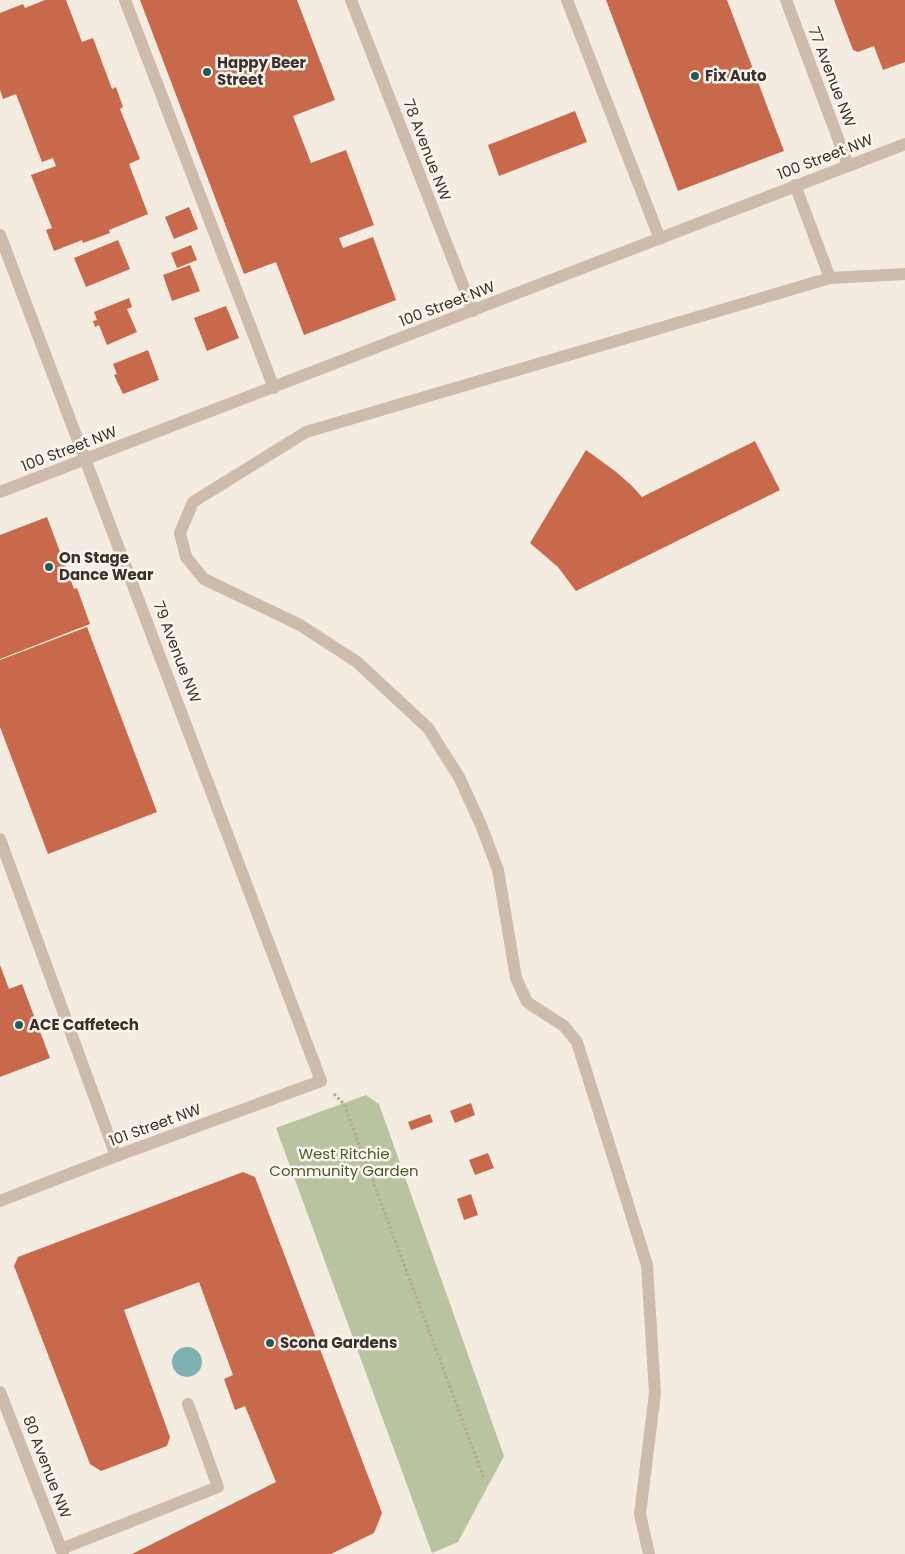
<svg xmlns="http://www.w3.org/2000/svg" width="905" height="1554" font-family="Poppins,sans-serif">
  <rect width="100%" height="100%" fill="#f4ebe1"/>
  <path fill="#b8c4a0" d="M 366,1095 L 379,1104 L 504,1456 L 458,1542 L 432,1553 L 276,1128 Z"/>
  <path fill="#7fb0b2" d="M172 1362a15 15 0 1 1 30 0a15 15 0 1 1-30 0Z"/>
  <path fill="#c8694b" d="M 45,0 L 66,0 L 82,42 L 93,38 L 112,89 L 116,87 L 123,107 L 120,109 L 140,159 L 129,164 L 148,214 L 109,230 L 110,233 L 83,243 L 82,240 L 54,251 L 46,230 L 52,228 L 31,175 L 56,166 L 53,158 L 42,162 L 16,94 L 3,99 L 0,90 L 0,13 L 23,4 L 25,8 Z
    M 140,0 L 297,0 L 335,100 L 293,116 L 311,163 L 346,150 L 374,225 L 339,238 L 343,248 L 373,237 L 396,300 L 304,335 L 276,262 L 244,274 Z
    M 606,0 L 727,0 L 784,151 L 678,191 Z
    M 834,0 L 905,0 L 905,62 L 883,70 L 874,46 L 858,52 L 853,50 Z
    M 575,111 L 587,142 L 499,176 L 488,145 Z
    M 189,207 L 198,229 L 174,239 L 165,217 Z
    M 118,240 L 130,269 L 86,287 L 74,258 Z
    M 191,245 L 197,260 L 177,268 L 171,253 Z
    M 190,265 L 200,291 L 172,301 L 163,275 Z
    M 129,298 L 132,307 L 127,309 L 137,332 L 107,345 L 99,325 L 95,327 L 93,321 L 97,320 L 94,312 Z
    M 226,306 L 239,338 L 207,351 L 194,318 Z
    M 148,350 L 159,380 L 123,394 L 114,375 L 117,374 L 113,364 Z
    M 755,441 L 780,490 L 576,591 L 558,567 L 530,543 L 586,450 L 615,471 L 632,486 L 642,497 Z
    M 47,517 L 74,589 L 77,588 L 90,624 L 0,659 L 0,535 Z
    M 87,627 L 157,812 L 48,854 L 0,727 L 0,660 Z
    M 0,965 L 9,989 L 22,984 L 50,1058 L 0,1077 Z
    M 471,1103 L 475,1115 L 455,1123 L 450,1111 Z
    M 430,1114 L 433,1122 L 411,1130 L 408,1122 Z
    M 488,1153 L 494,1168 L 475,1175 L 469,1160 Z
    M 243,1172 L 255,1177 L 382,1513 L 374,1533 L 331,1554 L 132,1554 L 276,1482 L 245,1406 L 235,1410 L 224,1379 L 233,1375 L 199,1282 L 124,1310 L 170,1437 L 167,1446 L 101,1471 L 90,1464 L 14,1266 L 18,1257 Z
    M 471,1194 L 478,1215 L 464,1220 L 457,1199 Z"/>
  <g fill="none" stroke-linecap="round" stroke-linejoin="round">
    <path stroke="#b9a596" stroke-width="3" stroke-dasharray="2.5 2.5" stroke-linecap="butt" d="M 334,1094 L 344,1104 L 484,1478"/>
    <path stroke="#cdbbac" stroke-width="12" d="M 125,0 L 274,388
      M 567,0 L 660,239
      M 795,185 L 830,278
      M 0,839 L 116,1156
      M 61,1549 L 218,1487 L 188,1404
      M 649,1554 L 640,1514 L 655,1393 L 647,1265 L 577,1042 L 564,1026 L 527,1002 L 516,978 L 498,870 L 481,825 L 459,777 L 428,728 L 357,662 L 300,625 L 204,579 L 186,557 L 180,533 L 193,502 L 306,432 L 830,278 L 905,274"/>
    <path stroke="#cdbbac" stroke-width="12" d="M 351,0 L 473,311
      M 786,0 L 848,165
      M 0,235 L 321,1081 L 116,1156 L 0,1201
      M 0,492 L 905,144
      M 0,1392 L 63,1554"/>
  </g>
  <g fill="#1f5a5e" stroke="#fbf5ee" stroke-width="2">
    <circle cx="207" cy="72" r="5"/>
    <circle cx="695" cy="76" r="5"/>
    <circle cx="49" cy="567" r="5"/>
    <circle cx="19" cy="1025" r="5"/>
    <circle cx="270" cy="1343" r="5"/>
  </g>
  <g text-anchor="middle" stroke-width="5" stroke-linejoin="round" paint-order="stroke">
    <g font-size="15" font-weight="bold" fill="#3b302b" stroke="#fbf5ee" text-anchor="start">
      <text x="217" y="68">Happy Beer<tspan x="217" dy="17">Street</tspan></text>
      <text x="705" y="81">Fix Auto</text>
      <text x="59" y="563">On Stage<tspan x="59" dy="17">Dance Wear</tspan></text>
      <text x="29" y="1030">ACE Caffetech</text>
      <text x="280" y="1348">Scona Gardens</text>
    </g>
    <g font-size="15" fill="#3b302b" stroke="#fbf5ee">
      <text transform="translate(832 77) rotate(69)" y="5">77 Avenue NW</text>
      <text transform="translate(427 150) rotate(69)" y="5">78 Avenue NW</text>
      <text transform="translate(825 157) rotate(-21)" y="5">100 Street NW</text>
      <text transform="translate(447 304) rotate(-21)" y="5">100 Street NW</text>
      <text transform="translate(69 449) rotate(-21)" y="5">100 Street NW</text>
      <text transform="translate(177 652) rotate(69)" y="5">79 Avenue NW</text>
      <text transform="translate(155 1125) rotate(-20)" y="5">101 Street NW</text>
      <text transform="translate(47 1467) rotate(69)" y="5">80 Avenue NW</text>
    </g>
    <g font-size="15" fill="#4a5a2e" stroke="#fbf5ee">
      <text x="344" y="1159">West Ritchie<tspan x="344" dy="17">Community Garden</tspan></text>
    </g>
  </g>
</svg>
